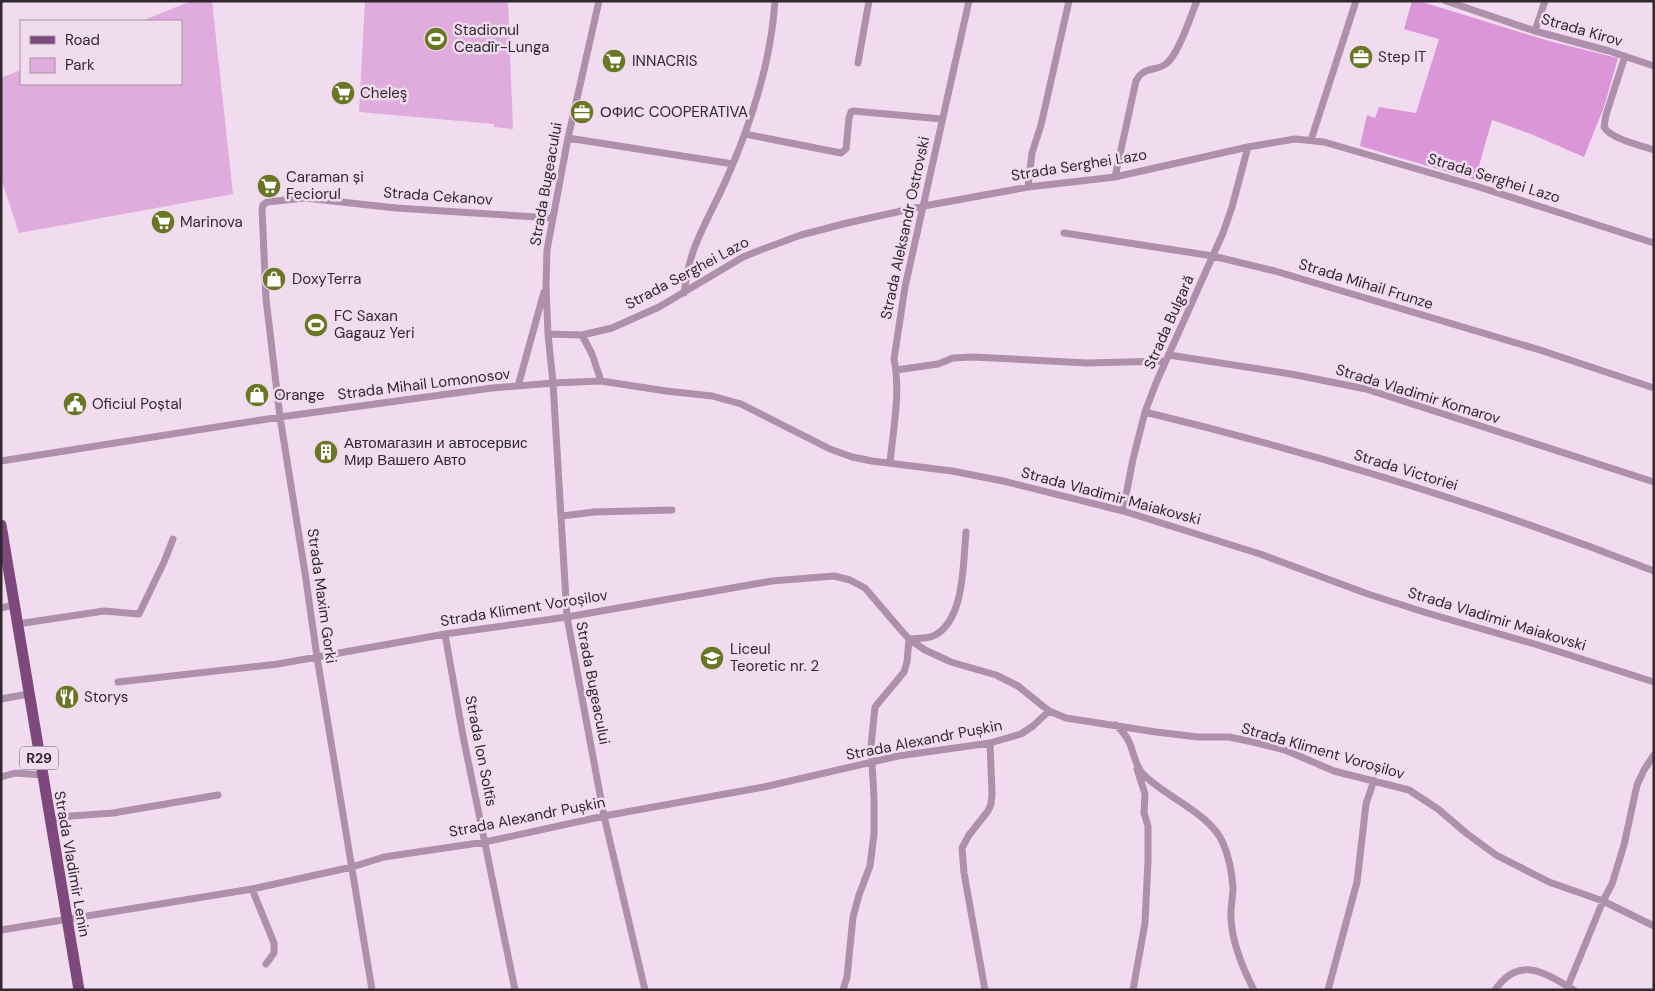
<svg xmlns="http://www.w3.org/2000/svg" width="1655" height="991" font-family="'DM Sans',sans-serif">
  <rect width="100%" height="100%" fill="#f1dcef"/>
  <path fill="#e0abdd" d="M 191,1 L 212,1 L 233,194 L 19,233 L 1,178 L 1,78 L 21,70 L 21,84 L 181,84 L 181,21 L 142,21 Z
    M 365,1 L 508,1 L 513,129 L 494,127 L 494,124 L 359,112 Z"/>
  <path fill="#db96d8" d="M 1412,1 L 1419,1 L 1549,41 L 1618,58 L 1604,107 L 1584,157 L 1531,134 L 1492,120 L 1475,180 L 1360,146 L 1367,115 L 1375,118 L 1379,107 L 1416,113 L 1439,39 L 1404,29 Z"/>
  <g fill="none" stroke-linecap="round" stroke-linejoin="round">
    <path stroke="#ae8fac" stroke-width="7" d="M 599,1 L 568,138 L 547,250 L 546,286 L 548,334 L 553,383 L 567,617 L 604,816 L 645,990
      M 1446,1 L 1535,31 L 1609,51 L 1654,66
      M 1535,31 L 1545,1
      M 1625,56 L 1606,115 L 1604,127 C 1611,139 1640,145 1654,150
      M 858,63 L 869,1
      M 745,134 L 841,153 L 846,149 L 849,118 L 851,112 L 853,111 L 942,119
      M 568,138 L 733,164
      M 1311,140 L 1356,1
      M 1115,177 L 1136,81 C 1145,64 1158,73 1168,62 C 1180,50 1190,17 1197,1
      M 1028,187 L 1032,153 L 1041,125 L 1069,1
      M 1064,233 L 1213,256 L 1275,271 L 1540,350 L 1654,388
      M 684,293 C 686,278 689,263 694,249 C 703,225 716,203 726,180 C 751,124 771,62 775,1
      M 548,334 L 582,335 L 612,328 L 659,307 L 743,257 L 763,249 L 801,235 L 847,223 L 924,206 L 1028,187 L 1115,177 L 1248,147 L 1295,139 L 1324,142 L 1479,187 L 1654,243
      M 582,335 L 592,354 L 601,381
      M 1169,355 L 1291,374 L 1366,389 L 1654,482
      M 896,370 L 938,364 L 953,358 L 973,357 L 1087,363 L 1166,361
      M 518,386 L 544,292
      M 1145,412 C 1318,454 1488,506 1654,571
      M 1,461 L 280,417 L 492,388 L 553,383 L 601,381 L 666,391 L 712,396 L 741,404 L 830,449 L 852,457 L 872,461 L 952,471 L 1003,481 L 1123,511 L 1260,554 L 1368,594 L 1427,613 L 1538,645 L 1654,682
      M 890,463 C 893,429 901,393 894,359 L 905,287 L 969,1
      M 1123,511 L 1133,459 L 1145,412 L 1156,383 L 1223,233 L 1232,207 L 1248,147
      M 562,516 L 594,512 L 672,510
      M 1,608 L 14,605
      M 17,624 L 104,611 L 139,614 L 164,562 L 173,539
      M 445,634 L 463,736 L 515,990
      M 118,682 L 278,664 L 445,634 L 567,617 L 772,581 L 834,576 L 850,580 L 865,588 L 900,629 L 909,639 L 925,650 L 951,662 L 996,675 L 1018,686 L 1049,711 L 1066,718 L 1156,732 L 1198,737 L 1229,737 L 1253,742 L 1285,750 L 1334,771 L 1409,790 L 1438,809 L 1466,833 L 1496,855 L 1549,882 L 1603,901 L 1654,926
      M 1,699 L 28,694
      M 1116,725 C 1122,731 1127,736 1130,744 C 1134,754 1135,765 1143,774 C 1165,797 1210,813 1223,843 C 1229,857 1232,873 1233,888 C 1233,898 1230,908 1231,918 C 1232,942 1243,969 1254,990
      M 1,777 L 15,773 L 42,775
      M 49,820 L 71,816 L 113,813 L 218,795
      M 252,889 L 274,943 L 274,953 L 266,964
      M 1,930 L 252,889 L 352,867 L 384,857 L 485,842 L 604,816 L 764,787 L 898,756 L 990,743 L 1021,734 L 1033,726 L 1049,711
      M 1568,986 L 1603,901 L 1612,884 L 1624,845 L 1637,785 L 1644,770 L 1654,755
      M 372,990 L 317,657 L 305,573 L 280,417 L 266,299 L 262,209 L 263,205 L 267,202 L 305,198 L 396,208 L 553,218
      M 843,990 L 847,977 L 853,917 L 859,895 L 870,866 L 874,834 L 874,797 L 871,746 L 875,707 L 904,672 L 907,662 L 909,639 C 917,638 926,639 933,636 C 965,622 963,562 966,532
      M 985,990 L 964,873 L 962,848 L 969,835 L 988,811 L 991,804 L 992,794 L 990,743
      M 1133,990 L 1145,923 L 1148,861 L 1148,826 L 1144,813 L 1145,794 L 1137,769
      M 1328,990 L 1357,882 L 1366,804 L 1374,780
      M 1495,990 C 1519,955 1544,972 1574,990"/>
    <path stroke="#7d487c" stroke-width="11" d="M 1,525 L 79,990"/>
  </g>
  <defs>
    <g id="stadium-disc" transform="scale(1.25)"><circle r="9.5" fill="#697623" stroke="#f1dcef"/><path d="M0-5a6.5 5 0 1 0 0 10a6.5 5 0 1 0 0-10ZM-3.5-1.8h7v3.6h-7Z" fill="#fff"/></g>
    <g id="office-disc" transform="scale(1.25)"><circle r="9.5" fill="#697623" stroke="#f1dcef"/><path d="M-6-3h4V-5.5h4V-3h4V5H-6ZM-1-4.5V-3h2v-1.5ZM-6 0V1H6V0Z" fill="#fff"/></g>
    <g id="supermarket-disc" transform="scale(1.25)"><circle r="9.5" fill="#697623" stroke="#f1dcef"/><path d="M-6-5.5h2.5l.6 2H6L4.5 2H-2.5L-4.4-4H-6ZM-1.5 3.2a1.3 1.3 0 1 0 .1 0ZM3 3.2a1.3 1.3 0 1 0 .1 0Z" fill="#fff"/></g>
    <g id="shop-disc" transform="scale(1.25)"><circle r="9.5" fill="#697623" stroke="#f1dcef"/><path d="M-5-2.5h2.3a2.7 3.5 0 0 1 5.4 0H5L5.5 6h-11ZM-1.5-2.5h3a1.5 2.3 0 0 0-3 0Z" fill="#fff"/></g>
    <g id="civic-disc" transform="scale(1.25)"><circle r="9.5" fill="#697623" stroke="#f1dcef"/><path d="M-.6-6.5H3V-4.5H.6V-3L4-1V1h2V6H-6V1h2V-1L-.6-3ZM-1.2 2.5V6h2.4V2.5Z" fill="#fff"/></g>
    <g id="building-disc" transform="scale(1.25)"><circle r="9.5" fill="#697623" stroke="#f1dcef"/><path d="M-4-6H4V6H1V3H-1V6H-4ZM-2.5-4.3h1.7v1.8h-1.7ZM.8-4.3h1.7v1.8H.8ZM-2.5-1h1.7V.8h-1.7ZM.8-1h1.7V.8H.8Z" fill="#fff"/></g>
    <g id="school-disc" transform="scale(1.25)"><circle r="9.5" fill="#697623" stroke="#f1dcef"/><path d="M0-5L7-2L0 1L-7-2ZM-4 1L0 2.5L4 1V4Q0 6-4 4Z" fill="#fff"/></g>
    <g id="restaurant-disc" transform="scale(1.25)"><circle r="9.5" fill="#697623" stroke="#f1dcef"/><path d="M-5-6h1v4h1v-4h1v4h1v-4h1v5L-1.5 .5V6h-2V.5L-5-1ZM5-6V6H3V1.5H1.5Q1.5-4 5-6Z" fill="#fff"/></g>
  </defs>
  <g fill-rule="evenodd">
    <use href="#stadium-disc" x="436" y="39"/>
    <use href="#office-disc" x="1361" y="57"/>
    <use href="#supermarket-disc" x="614" y="61"/>
    <use href="#supermarket-disc" x="343" y="93"/>
    <use href="#office-disc" x="582" y="112"/>
    <use href="#supermarket-disc" x="269" y="186"/>
    <use href="#supermarket-disc" x="163" y="222"/>
    <use href="#shop-disc" x="274" y="279"/>
    <use href="#stadium-disc" x="316" y="325"/>
    <use href="#shop-disc" x="257" y="395"/>
    <use href="#civic-disc" x="75" y="404"/>
    <use href="#building-disc" x="326" y="452"/>
    <use href="#school-disc" x="712" y="658"/>
    <use href="#restaurant-disc" x="67" y="697"/>
  </g>
  <g text-anchor="middle" stroke-width="5" stroke-linejoin="round" paint-order="stroke">
    <rect fill="#f1dcef" stroke="#6a5e69" stroke-width="1" x="20" y="746.5" width="38" height="23" rx="4"/>
    <g font-size="14" font-weight="bold" fill="#30282f">
      <text x="39" y="763">R29</text>
    </g>
    <g font-size="15" fill="#30282f" stroke="#f1dcef" text-anchor="start">
      <text x="454" y="35">Stadionul<tspan x="454" dy="17">Ceadîr-Lunga</tspan></text>
      <text x="1378" y="62">Step IT</text>
      <text x="632" y="66">INNACRIS</text>
      <text x="360" y="98">Cheleş</text>
      <text x="600" y="117">ОФИС COOPERATIVA</text>
      <text x="286" y="182">Caraman și<tspan x="286" dy="17">Feciorul</tspan></text>
      <text x="180" y="227">Marinova</text>
      <text x="292" y="284">DoxyTerra</text>
      <text x="334" y="321">FC Saxan<tspan x="334" dy="17">Gagauz Yeri</tspan></text>
      <text x="274" y="400">Orange</text>
      <text x="92" y="409">Oficiul Poștal</text>
      <text x="344" y="448">Автомагазин и автосервис<tspan x="344" dy="17">Мир Вашего Авто</tspan></text>
      <text x="730" y="654">Liceul<tspan x="730" dy="17">Teoretic nr. 2</tspan></text>
      <text x="84" y="702">Storys</text>
    </g>
    <g font-size="15" fill="#30282f" stroke="#f1dcef">
      <text transform="translate(1582 30) rotate(16)" y="5">Strada Kirov</text>
      <text transform="translate(1079 165) rotate(-9)" y="5">Strada Serghei Lazo</text>
      <text transform="translate(1494 178) rotate(17)" y="5">Strada Serghei Lazo</text>
      <text transform="translate(546 184) rotate(-80)" y="5">Strada Bugeacului</text>
      <text transform="translate(438 196) rotate(4)" y="5">Strada Cekanov</text>
      <text transform="translate(905 228) rotate(-78)" y="5">Strada Aleksandr Ostrovski</text>
      <text transform="translate(687 273) rotate(-28)" y="5">Strada Serghei Lazo</text>
      <text transform="translate(1366 284) rotate(17)" y="5">Strada Mihail Frunze</text>
      <text transform="translate(1169 322) rotate(-66)" y="5">Strada Bulgară</text>
      <text transform="translate(424 384) rotate(-7)" y="5">Strada Mihail Lomonosov</text>
      <text transform="translate(1418 394) rotate(17)" y="5">Strada Vladimir Komarov</text>
      <text transform="translate(1406 470) rotate(17)" y="5">Strada Victoriei</text>
      <text transform="translate(1111 496) rotate(15)" y="5">Strada Vladimir Maiakovski</text>
      <text transform="translate(322 596) rotate(82)" y="5">Strada Maxim Gorki</text>
      <text transform="translate(524 608) rotate(-9)" y="5">Strada Kliment Voroșilov</text>
      <text transform="translate(1497 619) rotate(17)" y="5">Strada Vladimir Maiakovski</text>
      <text transform="translate(593 683) rotate(79)" y="5">Strada Bugeacului</text>
      <text transform="translate(924 740) rotate(-11)" y="5">Strada Alexandr Pușkin</text>
      <text transform="translate(481 751) rotate(79)" y="5">Strada Ion Soltîs</text>
      <text transform="translate(1323 751) rotate(16)" y="5">Strada Kliment Voroșilov</text>
      <text transform="translate(527 817) rotate(-11)" y="5">Strada Alexandr Pușkin</text>
      <text transform="translate(72 864) rotate(80)" y="5">Strada Vladimir Lenin</text>
    </g>
  </g>
  <rect width="1655" height="991" fill="none" stroke="#30282f" stroke-width="5"/>
  <rect x="20" y="20" width="162" height="65" fill="#f1dcef" stroke="#a494a2"/>
  <rect x="30" y="36" width="25" height="8" fill="#7d487c" stroke="#a494a2"/>
  <text x="65" y="45" font-size="15" fill="#30282f">Road</text>
  <rect x="30" y="58" width="25" height="15" fill="#e0abdd" stroke="#a494a2"/>
  <text x="65" y="70" font-size="15" fill="#30282f">Park</text>
</svg>
